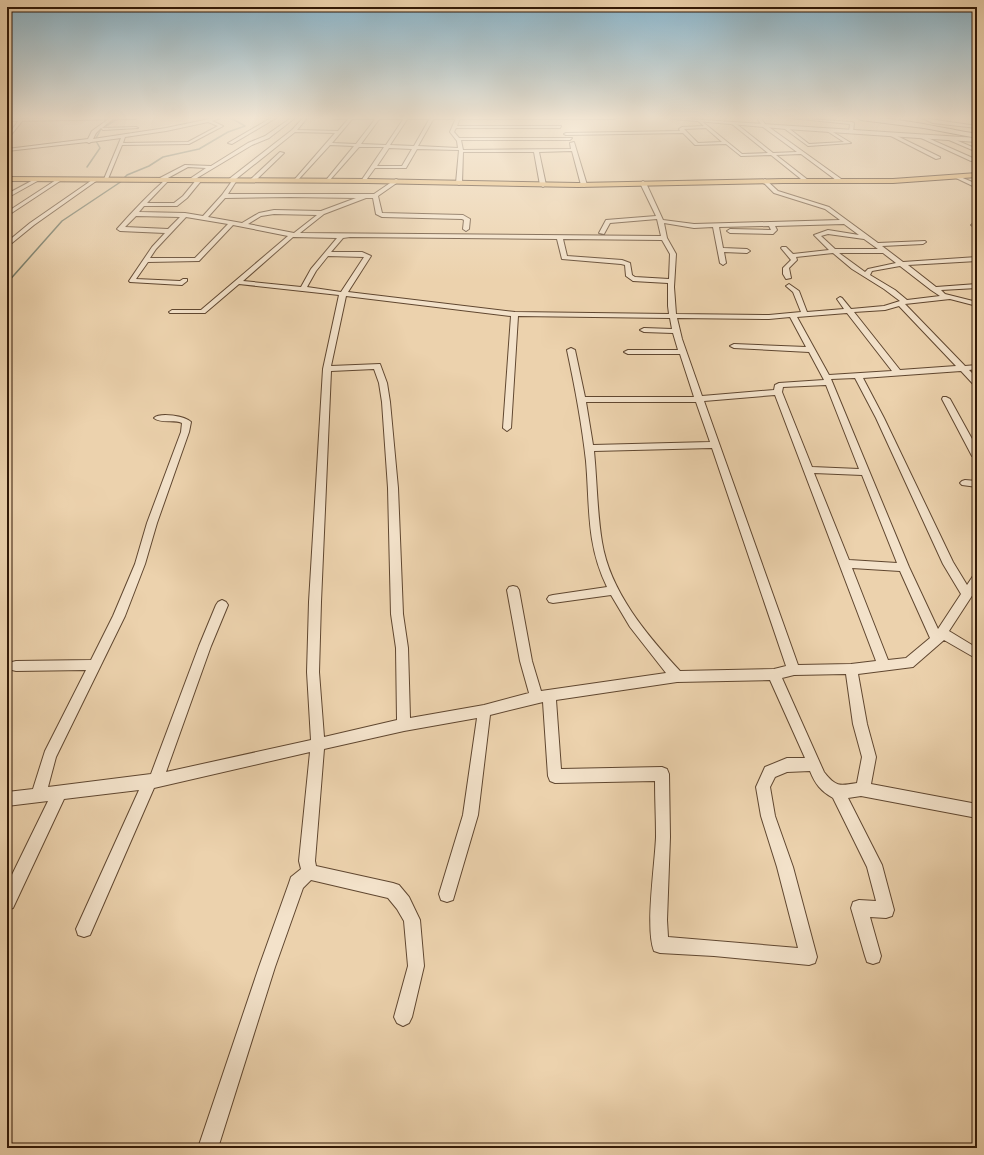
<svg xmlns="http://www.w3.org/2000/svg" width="984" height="1155" font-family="'Libre Bodoni',serif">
  <rect width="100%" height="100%" fill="#ecd2ad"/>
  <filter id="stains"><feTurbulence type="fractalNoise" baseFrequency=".005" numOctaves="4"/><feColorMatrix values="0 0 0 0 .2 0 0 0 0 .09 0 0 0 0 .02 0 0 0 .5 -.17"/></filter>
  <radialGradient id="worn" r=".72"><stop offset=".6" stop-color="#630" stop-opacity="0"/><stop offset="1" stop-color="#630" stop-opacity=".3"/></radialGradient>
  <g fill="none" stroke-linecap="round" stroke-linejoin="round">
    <path stroke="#707866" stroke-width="1.5" d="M 95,140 L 101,129 L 119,118
      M 87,167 L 100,148 L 96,141
      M 124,178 L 127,175 L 149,166 L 163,157 L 199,149 L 228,132 L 245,126 L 231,118
      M 7,283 L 62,221 L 122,181"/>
    <g stroke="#604730" stroke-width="2">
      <path id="minor" d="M 110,118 L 114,118 L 102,128 L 136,127 L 138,128 L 103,130 L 101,128 L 96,133 L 93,139 L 166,128 L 214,118 L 220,118 L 212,121 L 223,126 L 189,144 L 122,145 L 108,179 L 106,180 L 104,179 L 121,138 L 91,142 L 89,143 L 87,142 L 7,151 L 7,149 L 88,139 L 92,131 ZM 208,122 L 218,126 L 188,142 L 123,143 L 125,137 L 166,131 Z
        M 271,118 L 276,118 L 232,144 L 228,143 Z
        M 291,118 L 295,118 L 269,138 L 252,145 L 192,181 L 188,180 L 206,168 L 188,167 L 166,179 L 169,180 L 147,203 L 174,203 L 183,196 L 197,179 L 201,179 L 201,181 L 187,198 L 177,206 L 144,206 L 139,212 L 185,213 L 203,216 L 222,195 L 232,181 L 229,181 L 229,179 L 292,130 L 303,118 L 307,118 L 297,130 L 338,131 L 349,118 L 353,118 L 332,143 L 356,144 L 376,118 L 380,118 L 361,144 L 386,145 L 404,118 L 408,118 L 390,145 L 414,146 L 430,118 L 434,118 L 418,146 L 458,148 L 457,141 L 450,132 L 456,118 L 460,118 L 457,126 L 561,126 L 560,128 L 456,128 L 454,132 L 459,138 L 572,138 L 570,140 L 461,140 L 463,150 L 571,149 L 570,143 L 574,142 L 587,185 L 584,187 L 581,185 L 572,151 L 539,152 L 546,185 L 543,187 L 540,185 L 534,152 L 463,152 L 462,183 L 459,185 L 456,183 L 459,150 L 417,149 L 406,168 L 375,168 L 364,183 L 361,181 L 384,147 L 359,147 L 329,181 L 327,180 L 327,179 L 354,146 L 330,145 L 297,181 L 295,180 L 295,179 L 335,133 L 295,132 L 236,179 L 237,180 L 228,194 L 374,194 L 396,179 L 398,180 L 398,182 L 378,196 L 382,213 L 463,215 L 470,219 L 469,229 L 466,231 L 463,229 L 464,220 L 462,219 L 382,217 L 376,214 L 373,198 L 366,198 L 324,214 L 300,233 L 661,236 L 657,219 L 610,223 L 604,234 L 599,233 L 606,220 L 656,216 L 640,183 L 643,181 L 646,183 L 663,220 L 694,224 L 840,220 L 825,209 L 774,193 L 762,181 L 765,179 L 778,191 L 829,207 L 878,243 L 925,241 L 926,242 L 923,244 L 882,246 L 903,262 L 977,257 L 977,261 L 908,265 L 936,287 L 977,284 L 977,288 L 941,290 L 945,294 L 977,302 L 977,306 L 950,299 L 905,304 L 965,366 L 977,365 L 977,369 L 969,370 L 977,378 L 977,385 L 974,385 L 961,371 L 863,378 L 884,418 L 953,562 L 967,585 L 973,576 L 977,575 L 977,588 L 949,631 L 977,648 L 977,659 L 944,640 L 913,667 L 858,674 L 867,724 L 876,757 L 871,784 L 977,804 L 977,818 L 861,796 L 848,798 L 882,865 L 894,910 L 892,916 L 886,918 L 870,917 L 881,956 L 879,962 L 873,964 L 867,962 L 865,956 L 851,908 L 853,902 L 859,900 L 876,901 L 867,867 L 833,798 C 821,791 815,784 810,771 L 787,772 L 775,777 L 770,787 L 775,816 L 793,867 L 817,957 L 815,963 L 809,965 L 714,956 L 660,953 L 654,951 C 645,929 655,864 656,837 C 656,818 655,800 655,781 L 555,783 L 550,781 L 548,776 L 543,702 L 490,715 L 478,815 L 453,900 L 447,902 L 441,900 L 439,894 L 463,815 L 477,718 L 404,731 L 324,749 L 315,861 L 316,866 L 393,883 L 399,885 L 409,897 L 420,920 L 424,966 L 412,1017 L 409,1023 L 403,1026 L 397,1023 L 394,1017 L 408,966 L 404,921 L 397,909 L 388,898 L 311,880 L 303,888 L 275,967 L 218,1148 L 198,1148 L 259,967 L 289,883 L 291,877 L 301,869 L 299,861 L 310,752 L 154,788 L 90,935 L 84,937 L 78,935 L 76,929 L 139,790 L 64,799 L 13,908 L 7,910 L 7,885 L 48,801 L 7,806 L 7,792 L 33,789 L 45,751 L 86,670 L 16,671 L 12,670 L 10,666 L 12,662 L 16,661 L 91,660 L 113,616 L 135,564 L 147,523 L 181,432 L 182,423 C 174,419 161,424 154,418 C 160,412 185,416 191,422 L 189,432 L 157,523 L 145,564 L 125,616 L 56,757 L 48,787 L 151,774 L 199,646 L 216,605 L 218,602 L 222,600 L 226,602 L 228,605 L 211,646 L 166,772 L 311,740 L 307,672 L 309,602 L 323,369 L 339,295 L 239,284 L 205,313 L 170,313 L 169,312 L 172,310 L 201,310 L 288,236 L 233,225 L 199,261 L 148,262 L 136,279 L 180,281 L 183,279 L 187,279 L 187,281 L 182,285 L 130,282 L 129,281 L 152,247 L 165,233 L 120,231 L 117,229 C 132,212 148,195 165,180 L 160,181 L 158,180 L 158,179 L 185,165 L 211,166 L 248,143 L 265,136 ZM 389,148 L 412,149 L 402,166 L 377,166 ZM 290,197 L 356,198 L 321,211 L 274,210 L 259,213 L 242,223 L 208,217 L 225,198 ZM 274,214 L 317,215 L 294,233 L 248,224 L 261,216 ZM 136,216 L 180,217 L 168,229 L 125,227 ZM 186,217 L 228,224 L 195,258 L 150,258 L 156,249 ZM 664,223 L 694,228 L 713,227 L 720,263 L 723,265 L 726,263 L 724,252 L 747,253 L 750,251 L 747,249 L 723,248 L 719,227 L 769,226 L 771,230 L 730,229 L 727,231 L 730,233 L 773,234 L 777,230 L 775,226 L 844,224 L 859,235 L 828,230 L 814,235 L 829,250 L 793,254 L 786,247 L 782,247 L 781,248 L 791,260 L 783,268 L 783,274 L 786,279 L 791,278 L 789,268 L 797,260 L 796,257 L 833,253 L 852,269 L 884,289 L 900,301 L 884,306 L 851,309 L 842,298 L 840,297 L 837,299 L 844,309 L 807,312 L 799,291 L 789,284 L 786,286 L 793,292 L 801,312 L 769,315 L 676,314 L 674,287 L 676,254 L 667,238 ZM 828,234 L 864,239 L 878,249 L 835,249 L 821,236 ZM 293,237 L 337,238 L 311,269 L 301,287 L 243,281 ZM 350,237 L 557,239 L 562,259 L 621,264 L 625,265 L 626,276 L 633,281 L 668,283 L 668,306 L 669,314 L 515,312 L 348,292 L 371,256 L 362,252 L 331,252 L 343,238 ZM 563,239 L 662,240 L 670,254 L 669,279 L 635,277 L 632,275 L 630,263 L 622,260 L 567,256 ZM 839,253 L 883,253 L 896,263 L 868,269 L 865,272 ZM 328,256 L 364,257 L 341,292 L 307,287 L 316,271 ZM 900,266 L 931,290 L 940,296 L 907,300 L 895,290 L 870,275 L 872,271 ZM 346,296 L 511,316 L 503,428 L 507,431 L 511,428 L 518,316 L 670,318 L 672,329 L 644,328 L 640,330 L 644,332 L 673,333 L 678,350 L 628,350 L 624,352 L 628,354 L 680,354 L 694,397 L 585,397 L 575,350 L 571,348 L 567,350 C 575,387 582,425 586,461 C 590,507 586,544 607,587 L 553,595 L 549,596 L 547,599 L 549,602 L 553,603 L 611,595 L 630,627 L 666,673 L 541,691 L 532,661 L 519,590 L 517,587 L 513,586 L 509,587 L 507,590 L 520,661 L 529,693 L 484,705 L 410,718 L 408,648 L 403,614 L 398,488 L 390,402 L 387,383 L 380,364 L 331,366 ZM 899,306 L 956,366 L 900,370 L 854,312 L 885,310 ZM 847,313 L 892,371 L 829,375 L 797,317 ZM 790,317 L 806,347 L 734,344 L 730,346 L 734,348 L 809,352 L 824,380 L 779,383 L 775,385 L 774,390 L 702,396 L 682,339 L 677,318 L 769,319 ZM 374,369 L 379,383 L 382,402 L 388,488 L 391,614 L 396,648 L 397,720 L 324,737 L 319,672 L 321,602 L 331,371 ZM 855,378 L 876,418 L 943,564 L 961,594 L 938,629 L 909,567 L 831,379 ZM 826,385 L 859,469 L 812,467 L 782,392 L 783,387 ZM 775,395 L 876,661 L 851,664 L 798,665 L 704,401 ZM 586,402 L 696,402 L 710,442 L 593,445 ZM 712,448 L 786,666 L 774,669 L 680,671 C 647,635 610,592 602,542 C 597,512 597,481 594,451 ZM 814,473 L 862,475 L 897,563 L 849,560 ZM 852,568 L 900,571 L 930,638 L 906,658 L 888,660 ZM 846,674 L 853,724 L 862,757 L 857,783 C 839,786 836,787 824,772 L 782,678 L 794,675 ZM 770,680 L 805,758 L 787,758 L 765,767 L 756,787 L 761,816 L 777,867 L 798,948 L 668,937 L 667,920 L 670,837 L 669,774 L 667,769 L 662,767 L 561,769 L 556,700 L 677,682 Z
        M 759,118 L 763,118 L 762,120 L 766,125 L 844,181 L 844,183 L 840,183 L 801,154 L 776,155 L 808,180 L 808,182 L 806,183 L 771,155 L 741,156 L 726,144 L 695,145 L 683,133 L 566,135 L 564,134 L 566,133 L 680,131 L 679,129 L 682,127 L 704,126 L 697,120 L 699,119 L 742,154 L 768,153 L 732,124 L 732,122 L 734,122 L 773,153 L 797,152 L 763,127 L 758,120 ZM 706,128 L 722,142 L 698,143 L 684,129 Z
        M 791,118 L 852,122 L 854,123 L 853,132 L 851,133 L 849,132 L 850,124 Z
        M 895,118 L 899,118 L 901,124 L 899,124 Z
        M 922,118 L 977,126 L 977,128 L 933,123 Z
        M 20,119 L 23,120 L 7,140 L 7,136 Z
        M 785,127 L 787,127 L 809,144 L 844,142 L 827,131 L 828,129 L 851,143 L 808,146 L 785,129 Z
        M 891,133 L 940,157 L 940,158 L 936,159 L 889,135 Z
        M 921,135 L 975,159 L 975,160 L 971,161 L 919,137 Z
        M 951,138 L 977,149 L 977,152 L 949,140 Z
        M 280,152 L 284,153 L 255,181 L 251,181 L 251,179 Z
        M 958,176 L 977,184 L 977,188 L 956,178 Z
        M 37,178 L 41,179 L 7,198 L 7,194 Z
        M 59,178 L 63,179 L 7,216 L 7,212 Z
        M 95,178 L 99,179 L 34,225 L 7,247 L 7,242 L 30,223 Z
        M 974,223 L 977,224 L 977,229 L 971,225 Z
        M 943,397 L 946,397 L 950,399 L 977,448 L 977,459 L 972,456 L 942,399 Z
        M 965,480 L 977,481 L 977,487 L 962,485 L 960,483 L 962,481 Z"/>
    </g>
    <g stroke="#604730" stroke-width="2">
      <path id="tertiary" d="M 48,118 L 137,118 L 135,119 L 7,121 L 7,119 Z
        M 332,118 L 616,118 L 614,119 L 334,119 Z
        M 672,118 L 977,138 L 977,142 L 786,129 L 674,119 Z"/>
    </g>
    <g stroke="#321907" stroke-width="2">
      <path id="secondary" d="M 858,118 C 894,116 941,128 977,134 L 977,138 L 924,128 L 861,120 Z"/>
    </g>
    <g stroke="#321907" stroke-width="2">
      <path id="primary" d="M 977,173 L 977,177 L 893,183 L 783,183 L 578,187 L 368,183 L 7,181 L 7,177 L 368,179 L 578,183 L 783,179 L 893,179 Z"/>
    </g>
    <use href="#minor" fill="#f3e2ca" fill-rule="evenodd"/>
    <use href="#tertiary" fill="#f3e2ca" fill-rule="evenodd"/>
    <use href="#secondary" fill="#f3e2ca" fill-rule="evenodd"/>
    <use href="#primary" fill="#e6b976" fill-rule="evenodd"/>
  </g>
  <linearGradient id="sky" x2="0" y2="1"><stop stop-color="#88b6ce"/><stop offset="0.42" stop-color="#f6ebda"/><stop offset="1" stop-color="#f6ebda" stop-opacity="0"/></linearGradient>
  <rect width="984" height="280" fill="url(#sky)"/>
  <rect width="984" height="1155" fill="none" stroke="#ecd2ad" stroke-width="24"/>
  <rect x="8" y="8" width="968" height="1139" fill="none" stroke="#321907" stroke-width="2"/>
  <rect x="12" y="12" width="960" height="1131" fill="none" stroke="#321907"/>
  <rect width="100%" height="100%" filter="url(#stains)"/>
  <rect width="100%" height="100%" fill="url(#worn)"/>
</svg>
